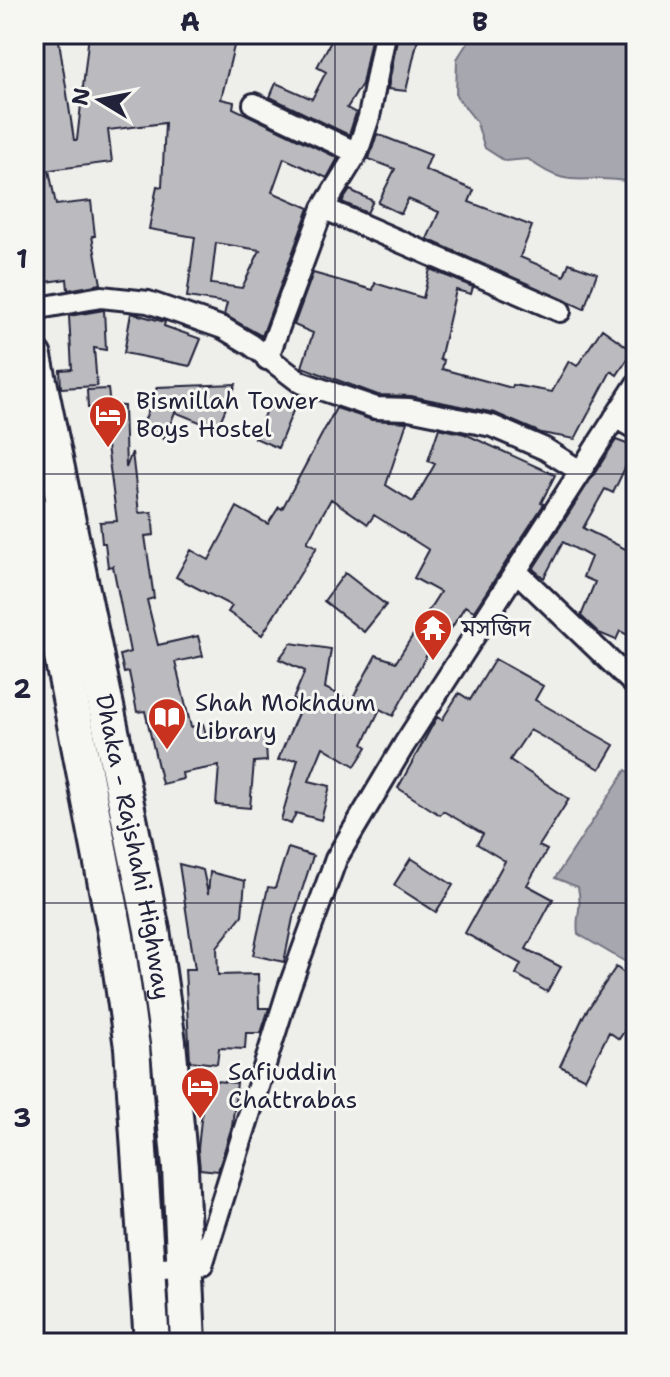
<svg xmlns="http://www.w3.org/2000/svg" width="670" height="1377" font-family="'Shantell Sans','Noto Sans Bengali',sans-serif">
  <rect width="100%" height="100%" fill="#eeeeeb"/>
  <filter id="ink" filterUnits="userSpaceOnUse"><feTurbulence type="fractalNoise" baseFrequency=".0125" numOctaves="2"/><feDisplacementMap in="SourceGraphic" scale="16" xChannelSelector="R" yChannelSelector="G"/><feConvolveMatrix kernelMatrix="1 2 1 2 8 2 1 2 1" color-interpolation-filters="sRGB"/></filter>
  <g filter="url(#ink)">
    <path fill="#a7a7af" stroke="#727281" stroke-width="2" d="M 473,34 L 636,34 L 636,150 L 625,164 L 630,182 C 582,172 572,193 528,159 L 505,161 L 485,148 L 476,121 L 456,96 L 457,59 Z
      M 626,770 L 636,776 L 636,968 L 578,934 C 575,914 583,910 578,887 L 555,878 Z"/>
    <path fill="#bbbbbf" stroke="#22223b" stroke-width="2" fill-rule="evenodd" d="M 36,34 L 58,34 L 74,140 L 77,140 L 89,34 L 237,34 L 221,99 L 234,102 L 233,108 L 338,158 L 327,178 L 284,158 L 272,192 L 309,208 L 262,336 L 224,315 L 227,303 L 187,297 L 195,237 L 149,229 L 157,186 L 162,187 L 165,123 L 108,130 L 112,162 L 49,170 L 56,205 L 91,201 L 95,236 L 92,236 L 101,284 L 68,290 L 67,279 L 40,283 L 34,243 L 34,60 L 39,59 ZM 216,243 L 260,250 L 242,288 L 211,284 Z
      M 335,34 L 372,34 L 362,84 L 347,108 L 356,113 L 349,135 L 270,97 L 276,83 L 312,99 L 326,72 L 317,67 Z
      M 398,34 L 419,34 L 406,91 L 388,89 Z
      M 377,134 L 431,155 L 425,170 L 474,190 L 469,202 L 532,226 L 520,257 L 564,276 L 569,263 L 597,273 L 584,309 L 427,239 L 439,212 L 408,199 L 401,214 L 378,203 L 395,169 L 369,159 Z
      M 350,190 L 373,201 L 367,213 L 342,202 Z
      M 430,269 L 473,287 L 471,294 L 456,290 L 440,359 L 444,360 L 442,369 L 512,388 L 513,385 L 552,392 L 569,361 L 577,366 L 602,329 L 633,351 L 617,375 L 611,371 L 575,439 L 541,433 L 495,413 L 411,396 L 378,395 L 302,367 L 313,333 L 294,325 L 313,273 L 373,290 L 375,283 L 423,298 Z
      M 104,310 L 106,350 L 94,348 L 97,386 L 61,388 L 60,370 L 72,369 L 69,316 Z
      M 131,313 L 165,322 L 164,326 L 201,339 L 190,366 L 124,353 Z
      M 236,384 L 217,429 L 175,412 L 164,439 L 141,430 L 157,387 Z
      M 108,389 L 110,405 L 124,406 L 126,468 L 132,452 L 139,513 L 152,512 L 154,535 L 145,536 L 154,598 L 147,600 L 158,645 L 198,636 L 203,656 L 175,662 L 191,727 L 203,724 L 206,734 L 265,731 L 267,761 L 254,762 L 250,808 L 216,805 L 219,766 L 182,773 L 183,779 L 162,784 L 145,711 L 137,712 L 129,672 L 124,673 L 120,655 L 130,652 L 113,566 L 108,567 L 105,543 L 102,543 L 100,522 L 117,521 L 102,408 L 88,408 L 87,390 Z
      M 271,397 L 295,406 L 278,448 L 255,438 Z
      M 336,408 L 372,420 L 407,422 L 386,485 L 413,502 L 435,464 L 428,461 L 439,428 L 465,434 L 555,475 L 541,503 L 544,504 L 474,611 L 465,606 L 436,653 L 430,649 L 393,716 L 380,709 L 363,744 L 367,747 L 355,766 L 323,747 L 309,781 L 330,786 L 321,820 L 296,813 L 291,824 L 281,820 L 298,759 L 278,760 L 302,704 L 293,699 L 305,671 L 279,659 L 291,643 L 331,649 L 325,688 L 351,701 L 376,655 L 396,662 L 440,592 L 414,578 L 429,550 L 374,515 L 368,524 L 331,499 L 307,542 L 317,547 L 262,635 L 228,612 L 232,606 L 176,577 L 191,550 L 209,560 L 237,507 L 268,524 L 279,507 L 282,509 Z
      M 616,440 L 635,447 L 613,493 L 605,489 L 583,528 L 636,554 L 636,639 L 620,631 L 616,640 L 599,633 L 581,616 L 595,582 L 583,577 L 591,557 L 563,542 L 544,578 L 533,569 Z
      M 345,573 L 386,605 L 364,632 L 324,601 Z
      M 495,659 L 543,686 L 535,700 L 614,745 L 600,769 L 530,730 L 510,760 L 569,799 L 539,846 L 547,850 L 527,885 L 553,899 L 526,949 L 561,967 L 547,992 L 516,974 L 521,964 L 465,933 L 505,861 L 477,844 L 483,834 L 443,811 L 440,815 L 398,788 L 437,717 L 442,720 L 459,693 L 470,700 Z
      M 288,848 L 313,856 L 293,918 L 284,962 L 253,955 L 268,887 L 275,888 Z
      M 411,858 L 453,885 L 436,912 L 394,885 Z
      M 179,864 L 203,870 L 208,894 L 210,872 L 245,881 L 242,915 L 217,947 L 218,975 L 258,974 L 259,1008 L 269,1008 L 261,1033 L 246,1033 L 245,1049 L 219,1048 L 217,1064 L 190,1061 L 185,969 L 195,969 Z
      M 616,967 L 636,982 L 636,1014 L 619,1039 L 609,1032 L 585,1079 L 560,1066 L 584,1015 Z
      M 205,1080 L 237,1083 L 232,1126 L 218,1171 L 200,1169 L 198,1149 Z"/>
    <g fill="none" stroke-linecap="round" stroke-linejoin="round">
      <g stroke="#22223b" stroke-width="26">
        <path id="minor" d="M 254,104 L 357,153
          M 323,208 L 560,311
          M 34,309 L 101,297 L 148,302 L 223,328 L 250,344 L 300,382 L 376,408 L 409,409 L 492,426 L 545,449 L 580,471
          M 267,359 L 323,208 L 357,153 L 369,117 L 385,34
          M 615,417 L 636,429
          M 517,572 L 636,686
          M 149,1269 L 202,1265 L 289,988 L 336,859 L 404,745 L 636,385"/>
      </g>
      <g stroke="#22223b" stroke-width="40">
        <g id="trunk">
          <path id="s1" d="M 34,357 L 152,930 L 168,1042 L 180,1168 L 188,1343"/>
          <path d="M 34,512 L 116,936 L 132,1047 L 152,1343"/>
        </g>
      </g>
      <use href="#minor" stroke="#f6f6f2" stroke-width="20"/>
      <use href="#trunk" stroke="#f6f6f2" stroke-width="34"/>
    </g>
  </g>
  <path fill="none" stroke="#22223b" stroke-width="2" stroke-opacity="0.55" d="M 335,34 L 335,1343M 34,474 L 636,474M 34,903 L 636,903"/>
  <defs>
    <g id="hotel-pin" transform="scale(2)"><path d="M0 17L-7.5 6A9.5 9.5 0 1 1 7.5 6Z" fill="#c8321e" stroke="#f6f6f2"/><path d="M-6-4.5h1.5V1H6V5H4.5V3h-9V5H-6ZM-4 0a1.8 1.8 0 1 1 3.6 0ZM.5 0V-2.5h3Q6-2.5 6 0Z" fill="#fff"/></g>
    <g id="temple-pin" transform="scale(2)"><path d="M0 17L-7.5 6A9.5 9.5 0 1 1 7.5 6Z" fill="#c8321e" stroke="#f6f6f2"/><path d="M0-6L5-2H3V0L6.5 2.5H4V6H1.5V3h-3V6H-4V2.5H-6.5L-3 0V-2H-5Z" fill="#fff"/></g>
    <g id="library-pin" transform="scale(2)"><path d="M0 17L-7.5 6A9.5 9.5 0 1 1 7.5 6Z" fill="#c8321e" stroke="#f6f6f2"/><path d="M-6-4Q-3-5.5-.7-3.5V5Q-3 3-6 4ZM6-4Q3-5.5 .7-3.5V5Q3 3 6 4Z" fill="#fff"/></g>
  </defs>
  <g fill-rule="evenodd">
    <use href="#hotel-pin" x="108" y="415"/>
    <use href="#temple-pin" x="433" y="628"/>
    <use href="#library-pin" x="167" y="717"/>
    <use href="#hotel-pin" x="200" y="1086"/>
  </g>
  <g text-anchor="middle" stroke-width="6" stroke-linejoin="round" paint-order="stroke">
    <g font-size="24" fill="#22223b" stroke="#f6f6f2" text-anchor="start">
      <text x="136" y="409">Bismillah Tower<tspan x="136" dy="28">Boys Hostel</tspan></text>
      <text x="461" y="636">মসজিদ</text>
      <text x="195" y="711">Shah Mokhdum<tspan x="195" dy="28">Library</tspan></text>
      <text x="228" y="1080">Safiuddin<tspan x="228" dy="28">Chattrabas</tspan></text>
    </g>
    <g font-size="24" fill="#22223b" stroke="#f6f6f2">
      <text dy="8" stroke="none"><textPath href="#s1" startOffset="500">Dhaka - Rajshahi Highway</textPath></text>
    </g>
  </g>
  <rect width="670" height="1377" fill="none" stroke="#f6f6f2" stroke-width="88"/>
  <g transform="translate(100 100) rotate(280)" stroke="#f6f6f2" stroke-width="6" paint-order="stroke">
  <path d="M0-6L14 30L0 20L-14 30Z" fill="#22223b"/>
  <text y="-12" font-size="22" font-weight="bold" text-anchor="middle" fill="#22223b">N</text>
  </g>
  <rect x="44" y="44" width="582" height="1289" fill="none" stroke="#22223b" stroke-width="3"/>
  <g font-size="26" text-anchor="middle" font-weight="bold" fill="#22223b">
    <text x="190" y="31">A</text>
    <text x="480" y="31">B</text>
    <text x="22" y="268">1</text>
    <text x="22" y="698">2</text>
    <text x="22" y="1127">3</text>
  </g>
</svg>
